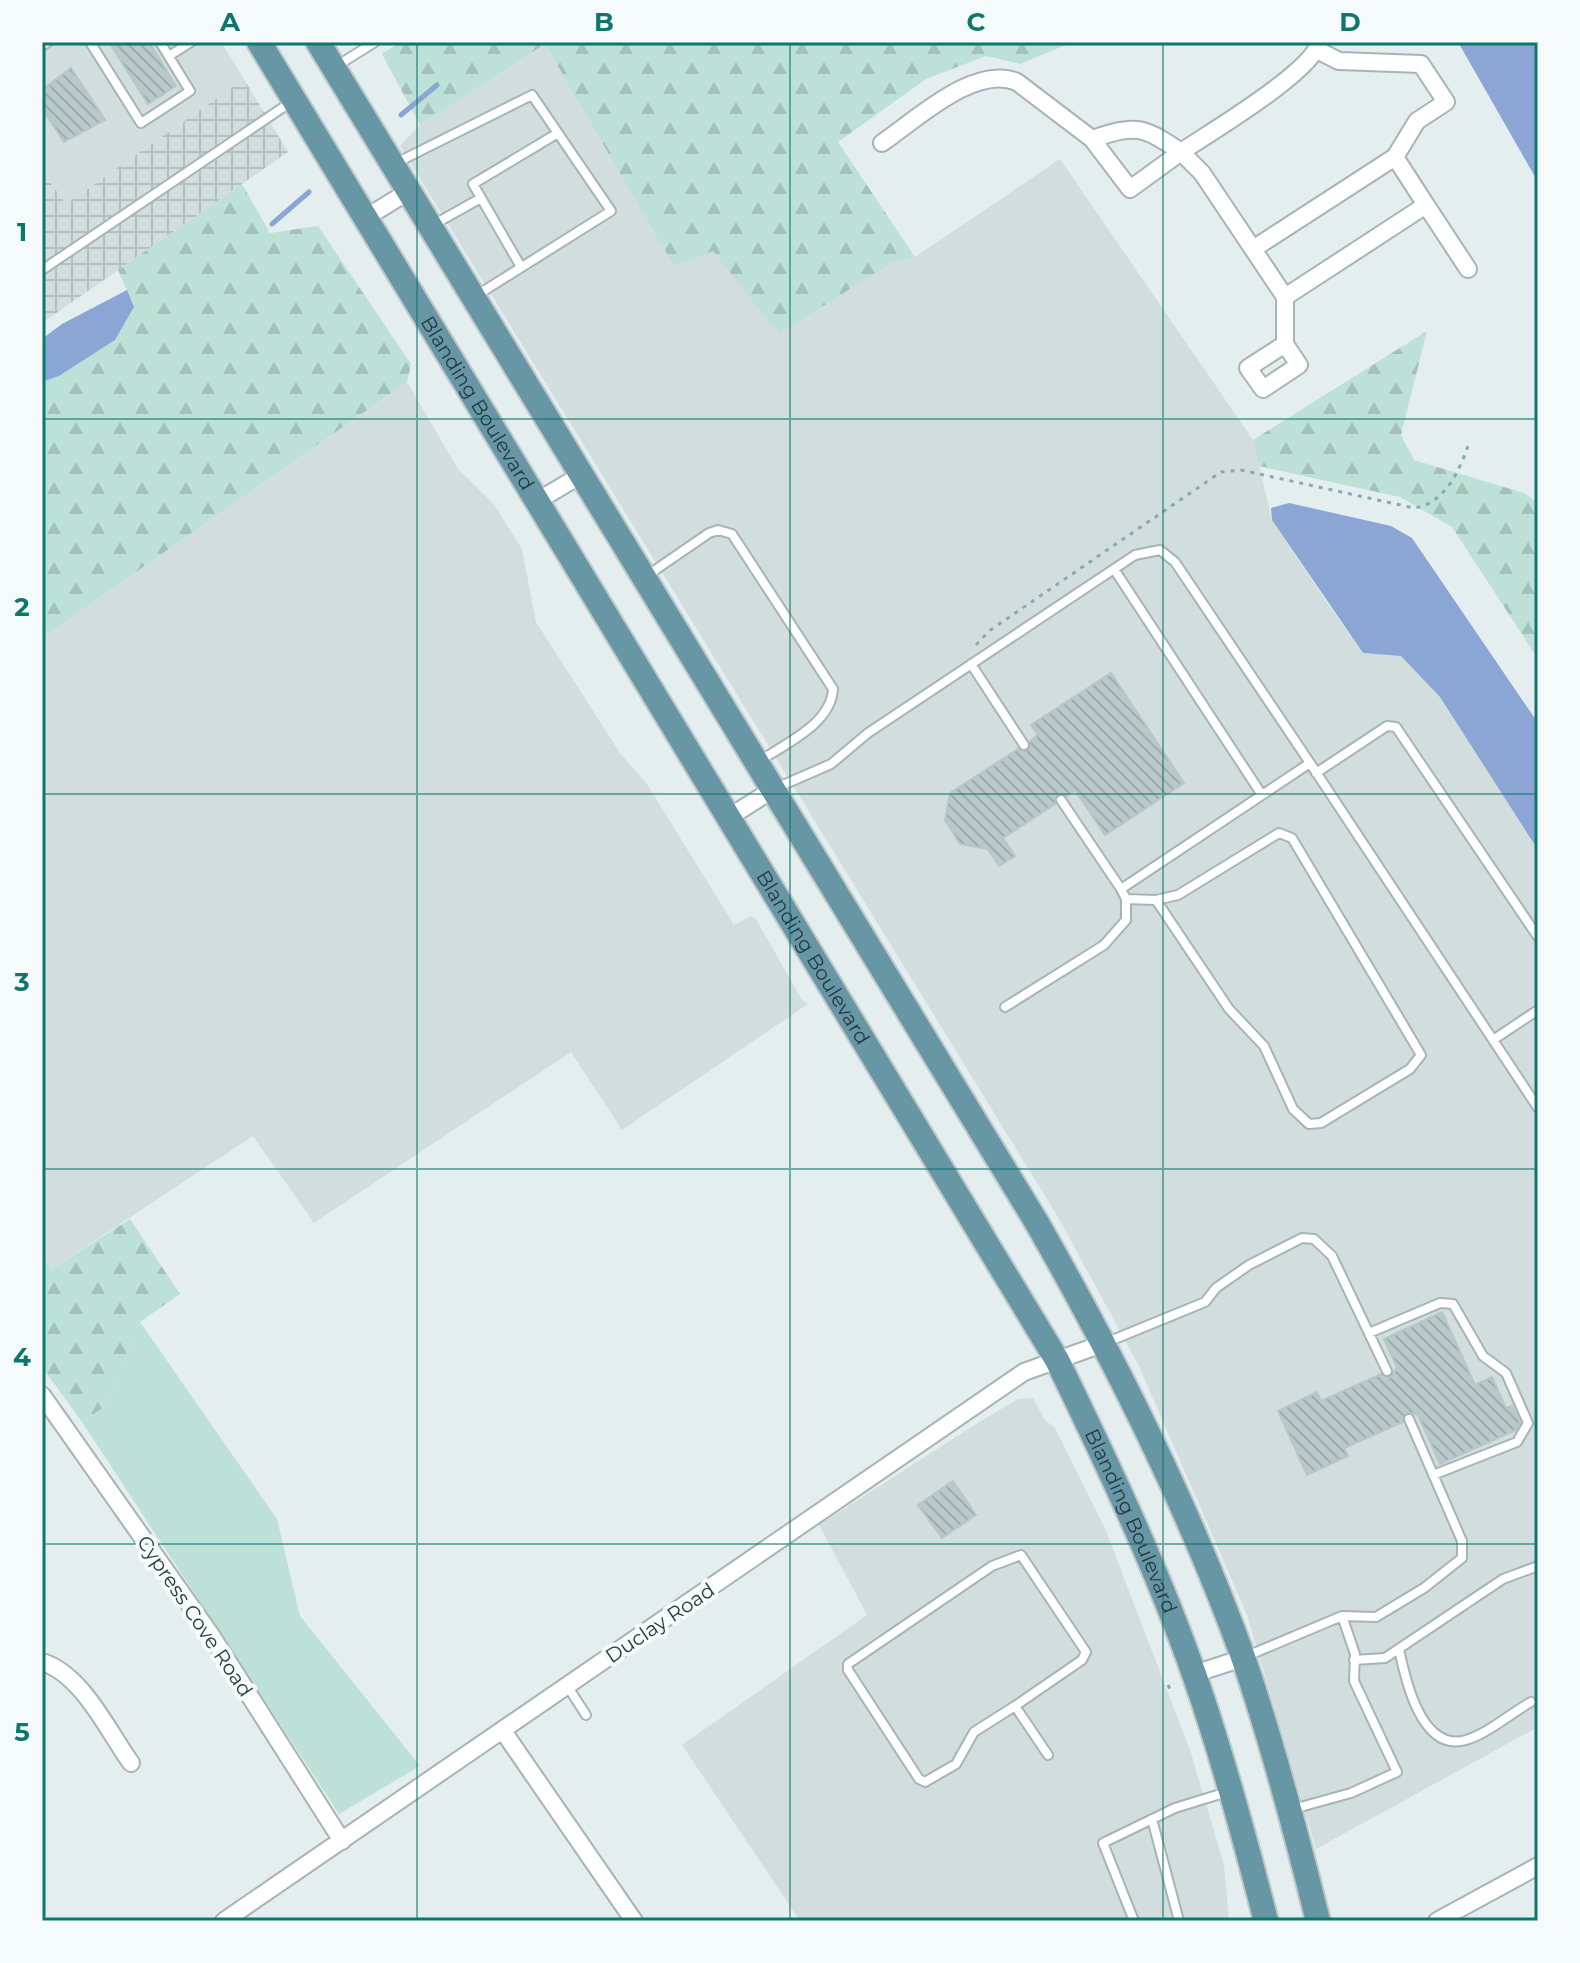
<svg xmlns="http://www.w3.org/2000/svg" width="1580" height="1963" font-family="Montserrat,sans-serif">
  <defs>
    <pattern id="industrial-grid" width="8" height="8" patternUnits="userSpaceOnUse" patternTransform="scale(2)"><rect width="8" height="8" fill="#d2dede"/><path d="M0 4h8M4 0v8" fill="none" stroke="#b4bfc0"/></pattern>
    <pattern id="forest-firs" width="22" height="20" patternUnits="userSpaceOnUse" patternTransform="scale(2)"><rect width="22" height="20" fill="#bde0d7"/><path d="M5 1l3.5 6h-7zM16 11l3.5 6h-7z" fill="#a2c1ba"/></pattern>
    <pattern id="building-back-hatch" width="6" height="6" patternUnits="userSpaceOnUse" patternTransform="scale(2)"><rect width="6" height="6" fill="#b9c9c9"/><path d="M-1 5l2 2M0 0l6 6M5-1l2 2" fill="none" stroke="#9fadae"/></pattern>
  </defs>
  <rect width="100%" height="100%" fill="#e4eeee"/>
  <path fill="#d2dede" d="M 42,42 L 221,42 L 244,79 L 66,204 L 42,171 Z
    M 545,44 L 675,266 L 713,250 L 891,263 L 915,257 L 1060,159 L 1253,440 L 1272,520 L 1326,601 L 1363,653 L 1401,656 L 1440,696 L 1538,850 L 1538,1727 L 1316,1849 L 1247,1615 L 1139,1366 L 1058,1217 L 400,146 L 420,125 Z
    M 407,382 L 458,469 L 493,503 L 522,549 L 536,622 L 620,753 L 647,784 L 734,925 L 751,916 L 756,919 L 802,1000 L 808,1004 L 622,1130 L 571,1052 L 314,1223 L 253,1136 L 52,1269 L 42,1254 L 42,638 Z
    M 1033,1398 L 1045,1420 L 1055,1428 L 1106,1531 L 1191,1753 L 1224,1865 L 1229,1921 L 800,1921 L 682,1745 L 867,1615 L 819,1525 L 979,1422 L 1018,1399 Z"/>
  <path fill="url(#industrial-grid)" d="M 244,79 L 288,152 L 42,323 L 42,171 L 66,204 Z"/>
  <path fill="#bde0d7" d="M 140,1322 L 277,1519 L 300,1616 L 420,1766 L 339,1814 L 82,1422 L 107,1405 Z"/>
  <path fill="url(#forest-firs)" d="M 400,42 L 1073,42 L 1020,64 L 986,56 L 926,79 L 838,142 L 915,257 L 891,263 L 779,334 L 713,251 L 674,266 L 545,44 L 420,125 L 382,54 Z
    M 242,184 L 270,233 L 318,226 L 411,364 L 407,382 L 42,638 L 42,382 L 59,376 L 115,340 L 134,307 L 118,270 Z
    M 1427,331 L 1401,435 L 1414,460 L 1524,493 L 1538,503 L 1538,659 L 1452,527 L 1400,497 L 1259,466 L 1253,440 Z
    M 130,1219 L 180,1294 L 140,1322 L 107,1405 L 82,1422 L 42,1367 L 42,1254 L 52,1269 Z"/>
  <path fill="#8ba6d5" d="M 1458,42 L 1534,42 L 1538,56 L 1538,182 Z
    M 127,290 L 134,307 L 115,340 L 59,376 L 42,382 L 42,339 L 62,324 Z
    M 1289,503 L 1391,526 L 1412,538 L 1538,723 L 1538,850 L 1440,697 L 1401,656 L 1363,653 L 1272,520 L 1271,508 Z"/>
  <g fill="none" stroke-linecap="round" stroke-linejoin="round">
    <path stroke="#8ba6d5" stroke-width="5" d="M 401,115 L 437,85
      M 272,224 L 309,192"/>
  </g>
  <path fill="url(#building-back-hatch)" stroke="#b6c7c8" stroke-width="2" d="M 109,42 L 149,42 L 176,86 L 148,104 Z
    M 71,68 L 105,120 L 64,142 L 42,108 L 42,90 Z
    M 1111,673 L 1184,783 L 1105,835 L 1075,790 L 1067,796 L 1058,794 L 1055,804 L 1003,838 L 1015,856 L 999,866 L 988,849 L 960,844 L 945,820 L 950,793 L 1018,749 L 1028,750 L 1030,741 L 1038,735 L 1031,725 Z
    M 1442,1312 L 1475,1385 L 1492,1377 L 1506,1408 L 1512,1406 L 1520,1423 L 1516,1430 L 1440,1464 L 1418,1415 L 1407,1412 L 1403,1422 L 1344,1448 L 1348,1456 L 1307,1475 L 1278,1411 L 1317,1392 L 1321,1401 L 1381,1374 L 1391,1377 L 1397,1367 L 1384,1339 Z
    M 953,1481 L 976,1515 L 942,1538 L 918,1505 Z"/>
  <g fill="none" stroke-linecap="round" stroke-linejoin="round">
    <g stroke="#a6b4b7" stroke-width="12">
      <path id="lane" d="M 90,42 L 141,123 L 190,91 L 160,42
        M 42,46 L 48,42
        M 169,56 L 191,42
        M 335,67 L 375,42
        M 396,163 L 532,95 L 611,211 L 474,297
        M 431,226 L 481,198
        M 521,267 L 473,184 L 558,133
        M 42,270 L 291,102
        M 1114,569 L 1262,795
        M 645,577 L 709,533 L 718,530 L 732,534 L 833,689 C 831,724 786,743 760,761
        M 971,664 L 1024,745
        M 1310,763 L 1538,1108
        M 1316,773 L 1387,726 L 1396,727 L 1538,937
        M 776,788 L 831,764 L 868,733 L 1135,555 L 1160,550 L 1175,562 L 1310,763 L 1121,889
        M 1126,899 L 1156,900 L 1178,895 L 1279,833 L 1292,838 L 1421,1055 L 1410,1069 L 1321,1123 L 1309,1124 L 1293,1109 L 1264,1046 L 1229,1009 L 1156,900
        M 1005,1007 L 1104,945 L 1126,920 L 1126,899 L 1121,889 L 1061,800
        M 1493,1040 L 1538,1010
        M 1369,1333 L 1440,1303 L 1453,1304 L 1483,1356 L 1506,1373 L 1528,1423 L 1517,1442 L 1433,1475
        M 1105,1343 L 1205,1302 L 1216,1288 L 1249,1265 L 1302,1238 L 1314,1239 L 1332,1256 L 1387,1371
        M 1399,1649 C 1405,1678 1421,1753 1466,1740 C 1487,1734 1511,1713 1531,1702
        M 1247,1656 L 1342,1616 L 1376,1617 L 1424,1588 L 1462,1558 L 1462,1541 L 1409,1419
        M 1354,1660 L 1385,1658 L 1503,1579 L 1538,1566
        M 568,1687 L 586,1715
        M 1015,1706 L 974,1732 L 956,1764 L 925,1782 L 919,1779 L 848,1670 L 848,1664 L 992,1566 L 1021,1555 L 1086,1652 L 1082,1660 L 1015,1706 L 1048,1755
        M 1293,1809 L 1351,1793 L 1397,1772 L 1354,1681 L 1355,1654 L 1342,1616
        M 1152,1819 L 1179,1921
        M 1134,1921 L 1103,1843 L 1175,1808 L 1227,1792"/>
    </g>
    <g stroke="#a6b4b7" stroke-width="20">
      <path id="street" d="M 1319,42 C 1314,71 1209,133 1181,152 L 1202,173 L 1285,297 L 1426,205 L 1395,157
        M 882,143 C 917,119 975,64 1017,82 L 1092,139 C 1137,124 1142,126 1181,152 L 1130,189 L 1092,139
        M 1426,205 L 1468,269
        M 367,217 L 409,191
        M 1253,249 L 1395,157 L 1417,121 L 1446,102 L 1421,64 L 1339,61 L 1317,50
        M 1285,344 L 1299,365 L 1263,389 L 1248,368 L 1285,344 L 1285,297
        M 539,500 L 581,475
        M 731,816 L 772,790
        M 42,1395 L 211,1635 L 342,1841
        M 42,1662 C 82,1674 108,1731 131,1763
        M 1194,1674 L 1243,1658
        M 503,1731 L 634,1921
        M 224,1921 L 1024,1372 L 1105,1343
        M 1437,1921 L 1538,1866"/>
    </g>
    <g stroke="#c1c8ca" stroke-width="28">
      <g id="primary">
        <path id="s1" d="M 259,42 L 1057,1360 C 1107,1463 1157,1568 1195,1677 C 1223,1757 1245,1839 1266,1921"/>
        <path d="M 318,42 L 1037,1223 C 1117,1363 1188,1505 1243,1657 C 1273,1744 1296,1832 1318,1921"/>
      </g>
    </g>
    <path stroke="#84abb3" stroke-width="3" stroke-dasharray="4 6" stroke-linecap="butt" d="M 976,645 L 989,631 L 1221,472 L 1241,470 L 1414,508 C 1444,504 1459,472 1468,446
      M 1168,1685 L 1171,1691"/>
    <use href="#lane" stroke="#fff" stroke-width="8"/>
    <use href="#street" stroke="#fff" stroke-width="16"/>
    <use href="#primary" stroke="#6797a5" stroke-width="24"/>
  </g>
  <path fill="none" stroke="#0f766e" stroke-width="2" stroke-opacity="0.55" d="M 417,42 L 417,1921M 790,42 L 790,1921M 1163,42 L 1163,1921M 42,419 L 1538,419M 42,794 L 1538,794M 42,1169 L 1538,1169M 42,1544 L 1538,1544"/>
  <g text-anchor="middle" stroke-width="8" stroke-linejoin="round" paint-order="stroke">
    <g font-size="20" fill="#233a41" stroke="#f5fafa">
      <text dy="7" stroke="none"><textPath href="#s1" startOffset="422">Blanding Boulevard</textPath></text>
      <text dy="7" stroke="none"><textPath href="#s1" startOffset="1070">Blanding Boulevard</textPath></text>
      <text dy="7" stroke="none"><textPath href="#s1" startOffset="1718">Blanding Boulevard</textPath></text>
      <text transform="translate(195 1616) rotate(56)" y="7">Cypress Cove Road</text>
      <text transform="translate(660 1623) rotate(-34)" y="7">Duclay Road</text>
    </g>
  </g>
  <rect width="1580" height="1963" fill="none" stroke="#f5fafa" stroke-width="88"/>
  <rect x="44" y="44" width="1492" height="1875" fill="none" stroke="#0f766e" stroke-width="3"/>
  <g font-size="26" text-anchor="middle" font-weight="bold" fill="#0f766e">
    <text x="230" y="31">A</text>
    <text x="604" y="31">B</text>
    <text x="976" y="31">C</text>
    <text x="1350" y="31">D</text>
    <text x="22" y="241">1</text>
    <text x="22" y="616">2</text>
    <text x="22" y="991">3</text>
    <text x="22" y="1366">4</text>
    <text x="22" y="1741">5</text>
  </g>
</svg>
